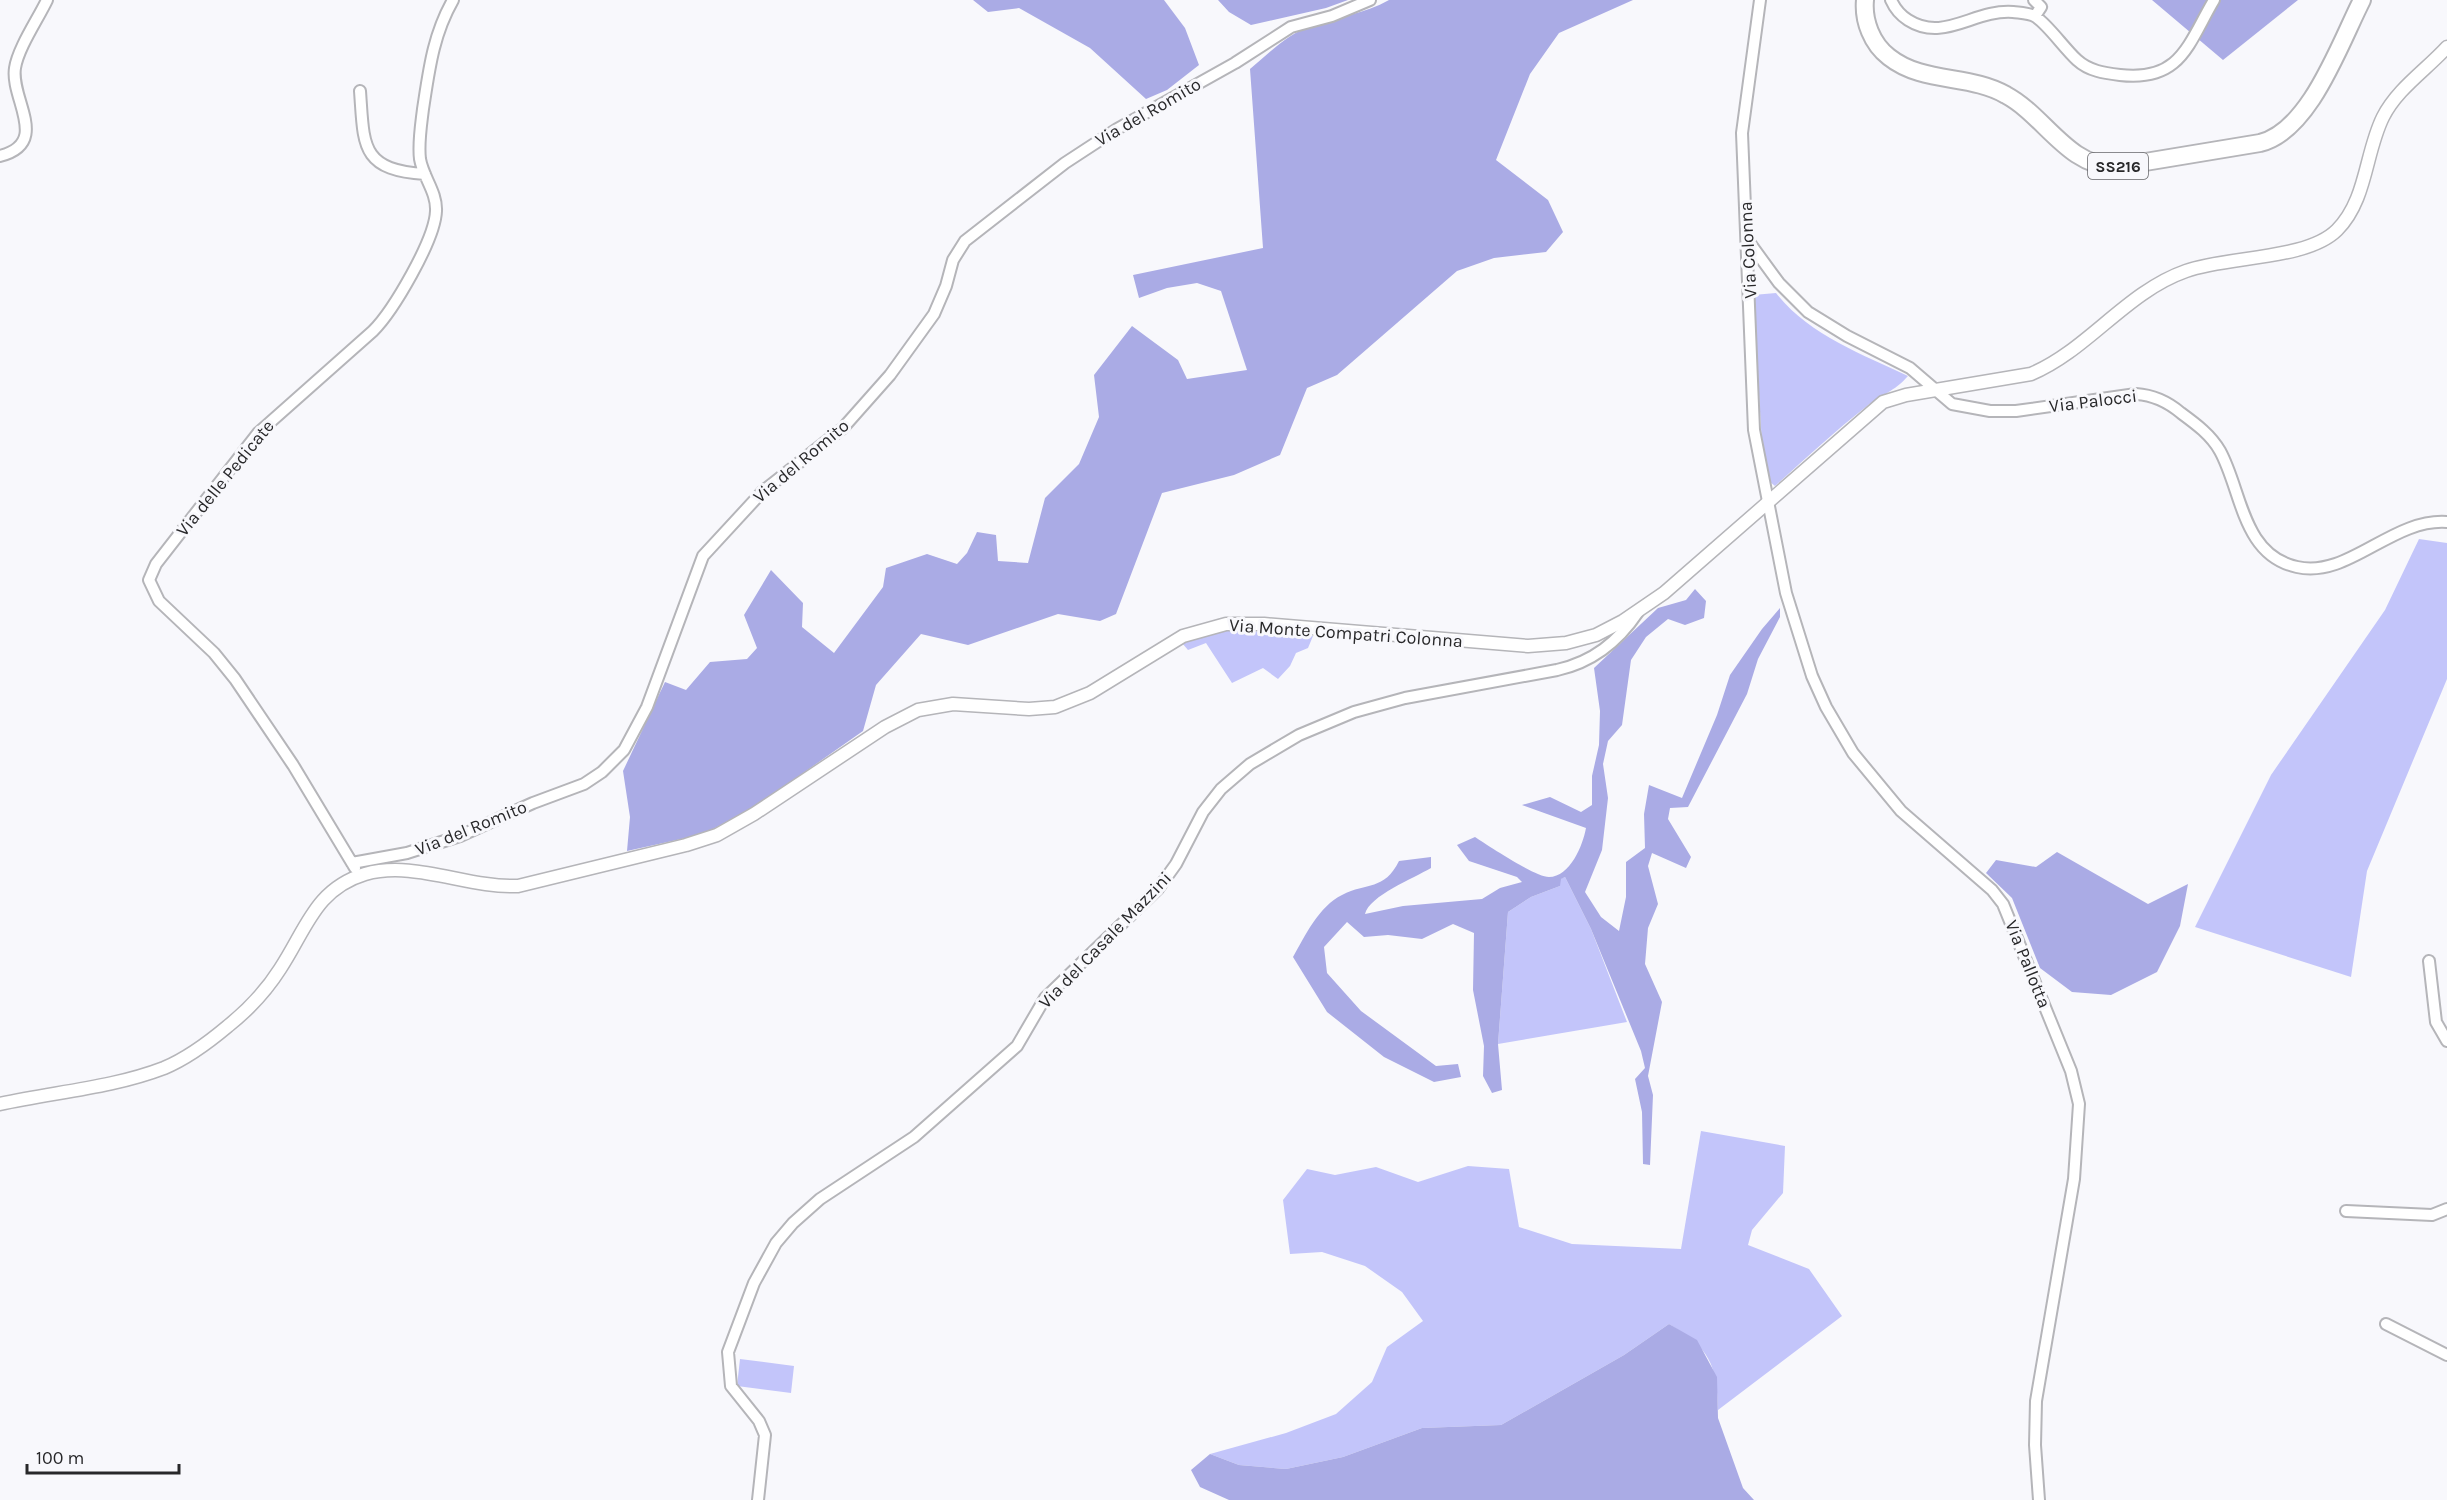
<svg xmlns="http://www.w3.org/2000/svg" width="2447" height="1500" font-family="Karla,sans-serif">
  <rect width="100%" height="100%" fill="#f8f8fc"/>
  <path fill="#c3c5fa" d="M 1776,293 C 1809,335 1862,354 1908,376 C 1894,392 1882,394 1867,406 C 1835,431 1805,459 1775,486 L 1770,482 L 1763,461 L 1753,295 Z
    M 2419,539 L 2447,543 L 2447,679 L 2367,871 L 2351,977 L 2195,927 L 2271,775 L 2385,610 Z
    M 1237,630 L 1313,636 L 1308,648 L 1296,653 L 1290,666 L 1278,679 L 1263,668 L 1232,683 L 1206,643 L 1188,650 L 1182,643 L 1213,632 Z
    M 1565,877 L 1591,929 L 1627,1022 L 1498,1044 L 1508,912 L 1531,897 L 1560,886 L 1560,879 Z
    M 1701,1131 L 1785,1146 L 1783,1193 L 1752,1230 L 1748,1245 L 1809,1269 L 1842,1316 L 1718,1410 C 1717,1363 1709,1348 1669,1324 L 1624,1355 L 1501,1425 L 1422,1428 L 1343,1457 L 1286,1469 L 1239,1465 L 1210,1454 L 1286,1433 L 1336,1414 L 1372,1382 L 1387,1347 L 1423,1321 L 1402,1292 L 1365,1266 L 1322,1252 L 1290,1254 L 1283,1200 L 1307,1169 L 1335,1175 L 1376,1167 L 1418,1182 L 1468,1166 L 1509,1169 L 1519,1227 L 1572,1244 L 1681,1249 Z
    M 740,1359 L 794,1366 L 791,1393 L 737,1386 Z"/>
  <path fill="#aaabe5" d="M 973,0 L 1164,0 L 1185,28 L 1199,65 L 1167,90 L 1146,99 L 1090,48 L 1019,8 L 988,12 Z
    M 1218,0 L 1348,0 L 1326,8 L 1251,25 L 1229,12 Z
    M 1389,0 L 1633,0 L 1559,33 L 1530,74 L 1496,160 L 1548,200 L 1563,232 L 1546,252 L 1494,258 L 1457,271 L 1337,375 L 1307,388 L 1280,455 L 1234,475 L 1162,493 L 1116,614 L 1100,621 L 1058,614 L 968,645 L 921,634 L 876,685 L 863,731 L 759,804 L 704,834 L 627,851 L 630,817 L 623,771 L 665,682 L 686,690 L 710,662 L 747,659 L 757,648 L 744,615 L 771,570 L 803,603 L 802,627 L 834,653 L 883,587 L 886,568 L 927,554 L 957,564 L 967,553 L 977,532 L 996,535 L 998,561 L 1028,563 L 1045,498 L 1079,464 L 1099,417 L 1094,375 L 1132,326 L 1178,360 L 1187,379 L 1247,370 L 1221,291 L 1197,283 L 1167,288 L 1139,298 L 1133,275 L 1263,248 L 1250,69 C 1270,52 1288,34 1312,25 C 1338,16 1365,14 1389,0 Z
    M 2152,0 L 2298,0 L 2223,60 Z
    M 1695,589 L 1706,601 L 1704,618 L 1685,625 L 1668,619 L 1646,637 L 1631,660 L 1622,725 L 1608,741 L 1603,764 L 1608,798 L 1602,850 L 1585,892 L 1601,917 L 1619,931 L 1626,897 L 1626,862 L 1645,848 L 1644,814 L 1649,785 L 1682,798 L 1717,715 L 1730,675 L 1762,629 L 1780,608 L 1780,617 L 1758,659 L 1747,694 L 1688,807 L 1670,808 L 1668,819 L 1691,857 L 1686,868 L 1652,853 L 1648,866 L 1658,904 L 1648,928 L 1645,964 L 1662,1002 L 1648,1076 L 1653,1095 L 1650,1165 L 1643,1164 L 1642,1112 L 1635,1079 L 1645,1068 L 1641,1051 L 1591,929 L 1565,877 L 1561,879 L 1560,886 L 1531,897 L 1508,912 L 1498,1044 L 1502,1090 L 1492,1093 L 1483,1076 L 1484,1046 L 1473,990 L 1474,933 L 1453,924 L 1422,939 L 1388,935 L 1364,937 L 1347,922 L 1324,947 L 1327,973 L 1361,1011 L 1436,1066 L 1458,1064 L 1461,1077 L 1434,1082 L 1384,1057 L 1327,1012 L 1293,957 C 1305,936 1319,906 1342,895 C 1367,882 1384,891 1399,861 L 1431,857 L 1431,868 C 1414,878 1369,896 1365,914 L 1403,906 L 1482,899 L 1500,888 L 1522,882 L 1517,877 L 1469,861 L 1457,845 L 1475,837 C 1489,846 1535,877 1549,877 C 1570,877 1583,845 1586,828 L 1522,805 L 1550,797 L 1581,812 L 1592,805 L 1592,776 L 1599,745 L 1600,711 L 1594,668 L 1658,608 L 1686,600 Z
    M 2057,852 L 2148,904 L 2188,884 L 2180,926 L 2157,972 L 2111,995 L 2072,992 L 2040,968 L 2012,898 L 1986,873 L 1996,860 L 2036,867 Z
    M 1669,1324 L 1697,1340 L 1717,1377 L 1718,1418 L 1743,1488 L 1754,1500 L 1229,1500 L 1200,1487 L 1191,1470 L 1210,1454 L 1239,1465 L 1286,1469 L 1343,1457 L 1422,1428 L 1501,1425 L 1624,1355 Z"/>
  <g fill="none" stroke-linecap="round" stroke-linejoin="round">
    <g stroke="#b5b5b9" stroke-width="14">
      <path id="minor" d="M 1760,0 L 1742,133 L 1754,430 L 1786,593 L 1812,676 L 1826,707 L 1853,753 L 1901,811 L 1992,890 L 2003,904 L 2071,1071 L 2079,1104 L 2074,1179 L 2036,1401 L 2035,1445 L 2039,1500
        M 1891,0 C 1895,9 1900,15 1908,20 C 1944,43 1974,9 2013,12 C 2020,13 2030,13 2036,17 C 2049,26 2064,48 2077,60 C 2089,71 2104,73 2120,75 C 2181,82 2188,44 2214,0
        M 2034,0 L 2041,7 L 2035,16
        M 360,91 C 364,145 360,170 425,174
        M 0,156 C 51,143 10,99 15,68 C 18,48 38,19 47,0
        M 1749,242 L 1779,283 L 1808,312 L 1847,336 L 1910,368 L 1952,404 L 1990,411 L 2016,411 L 2136,394 C 2153,395 2168,402 2181,413 C 2196,424 2211,435 2220,451 C 2242,491 2242,555 2297,567 C 2348,579 2392,518 2447,522
        M 352,863 L 407,853 L 460,836 L 533,803 L 584,784 L 602,772 L 624,750 L 647,707 L 703,556 L 763,491 L 843,428 L 890,375 L 934,314 L 946,286 L 953,260 L 965,241 L 1065,163 L 1117,129 L 1235,63 L 1291,27 L 1332,16 L 1370,0
        M 355,868 L 293,765 L 235,679 L 214,653 L 159,601 L 149,580 L 156,564 L 258,433 L 373,331 C 393,311 435,240 436,211 C 437,192 423,177 420,159 C 418,143 421,126 423,109 C 429,70 433,35 453,0
        M 2429,961 L 2436,1022 L 2447,1041
        M 2346,1211 L 2432,1215 L 2447,1209
        M 2386,1324 L 2447,1355
        M 758,1500 L 765,1435 L 759,1421 L 731,1386 L 728,1352 L 754,1283 L 776,1243 L 793,1223 L 820,1199 L 914,1137 L 1017,1046 L 1045,998 L 1158,889 L 1176,864 L 1203,812 L 1221,789 L 1250,764 L 1299,735 L 1354,712 L 1405,698 L 1557,670 C 1593,662 1618,642 1638,612"/>
    </g>
    <g stroke="#b5b5b9" stroke-width="15">
      <path id="tertiary" d="M 0,1104 C 54,1092 112,1088 164,1068 C 188,1058 209,1042 228,1026 C 248,1010 266,991 280,969 C 306,930 315,889 365,874 C 414,860 467,888 518,886 L 686,845 L 717,835 L 754,814 L 885,727 L 918,710 L 953,704 L 1029,709 L 1055,707 L 1090,693 L 1183,636 L 1226,624 L 1264,624 L 1528,646 L 1566,643 L 1596,635 L 1623,621 L 1664,593 L 1883,402 L 1906,395 L 2031,374 C 2088,350 2126,292 2186,271 C 2228,256 2307,260 2337,230 C 2367,200 2365,153 2383,117 C 2397,89 2426,70 2447,47"/>
    </g>
    <g stroke="#b5b5b9" stroke-width="20">
      <path id="primary" d="M 1865,0 C 1863,21 1872,44 1889,57 C 1923,84 1970,74 2006,95 C 2045,116 2067,166 2115,167 L 2260,143 C 2310,131 2340,43 2362,0"/>
    </g>
    <use href="#minor" stroke="#fff" stroke-width="10"/>
    <use href="#tertiary" stroke="#fff" stroke-width="12"/>
    <use href="#primary" stroke="#fff" stroke-width="16"/>
  </g>
  <g text-anchor="middle" stroke-width="6" stroke-linejoin="round" paint-order="stroke">
    <rect fill="#f8f8fc" stroke="#666669" stroke-width="1.5" x="2088" y="153" width="60" height="26" rx="4.5"/>
    <g font-size="16" font-weight="bold" fill="#28282a">
      <text x="2118" y="172">SS216</text>
    </g>
    <g font-size="18" fill="#28282a" stroke="#f8f8fc">
      <text transform="translate(1148 112) rotate(-30)" y="6">Via del Romito</text>
      <text transform="translate(1748 250) rotate(-93)" y="6">Via Colonna</text>
      <text transform="translate(2093 401) rotate(-7)" y="6">Via Palocci</text>
      <text transform="translate(801 461) rotate(-40)" y="6">Via del Romito</text>
      <text transform="translate(225 478) rotate(-51)" y="6">Via delle Pedicate</text>
      <text transform="translate(1346 633) rotate(4)" y="6">Via Monte Compatri Colonna</text>
      <text transform="translate(471 828) rotate(-22)" y="6">Via del Romito</text>
      <text transform="translate(1105 940) rotate(-46)" y="6">Via del Casale Mazzini</text>
      <text transform="translate(2028 964) rotate(68)" y="6">Via Pallotta</text>
    </g>
  </g>
  <path d="M27 1464v9h152v-9" fill="none" stroke="#28282a" stroke-width="3"/>
  <text x="36" y="1464" font-size="18" fill="#28282a" stroke="#f8f8fc" stroke-width="4.5" paint-order="stroke">100 m</text>
</svg>
